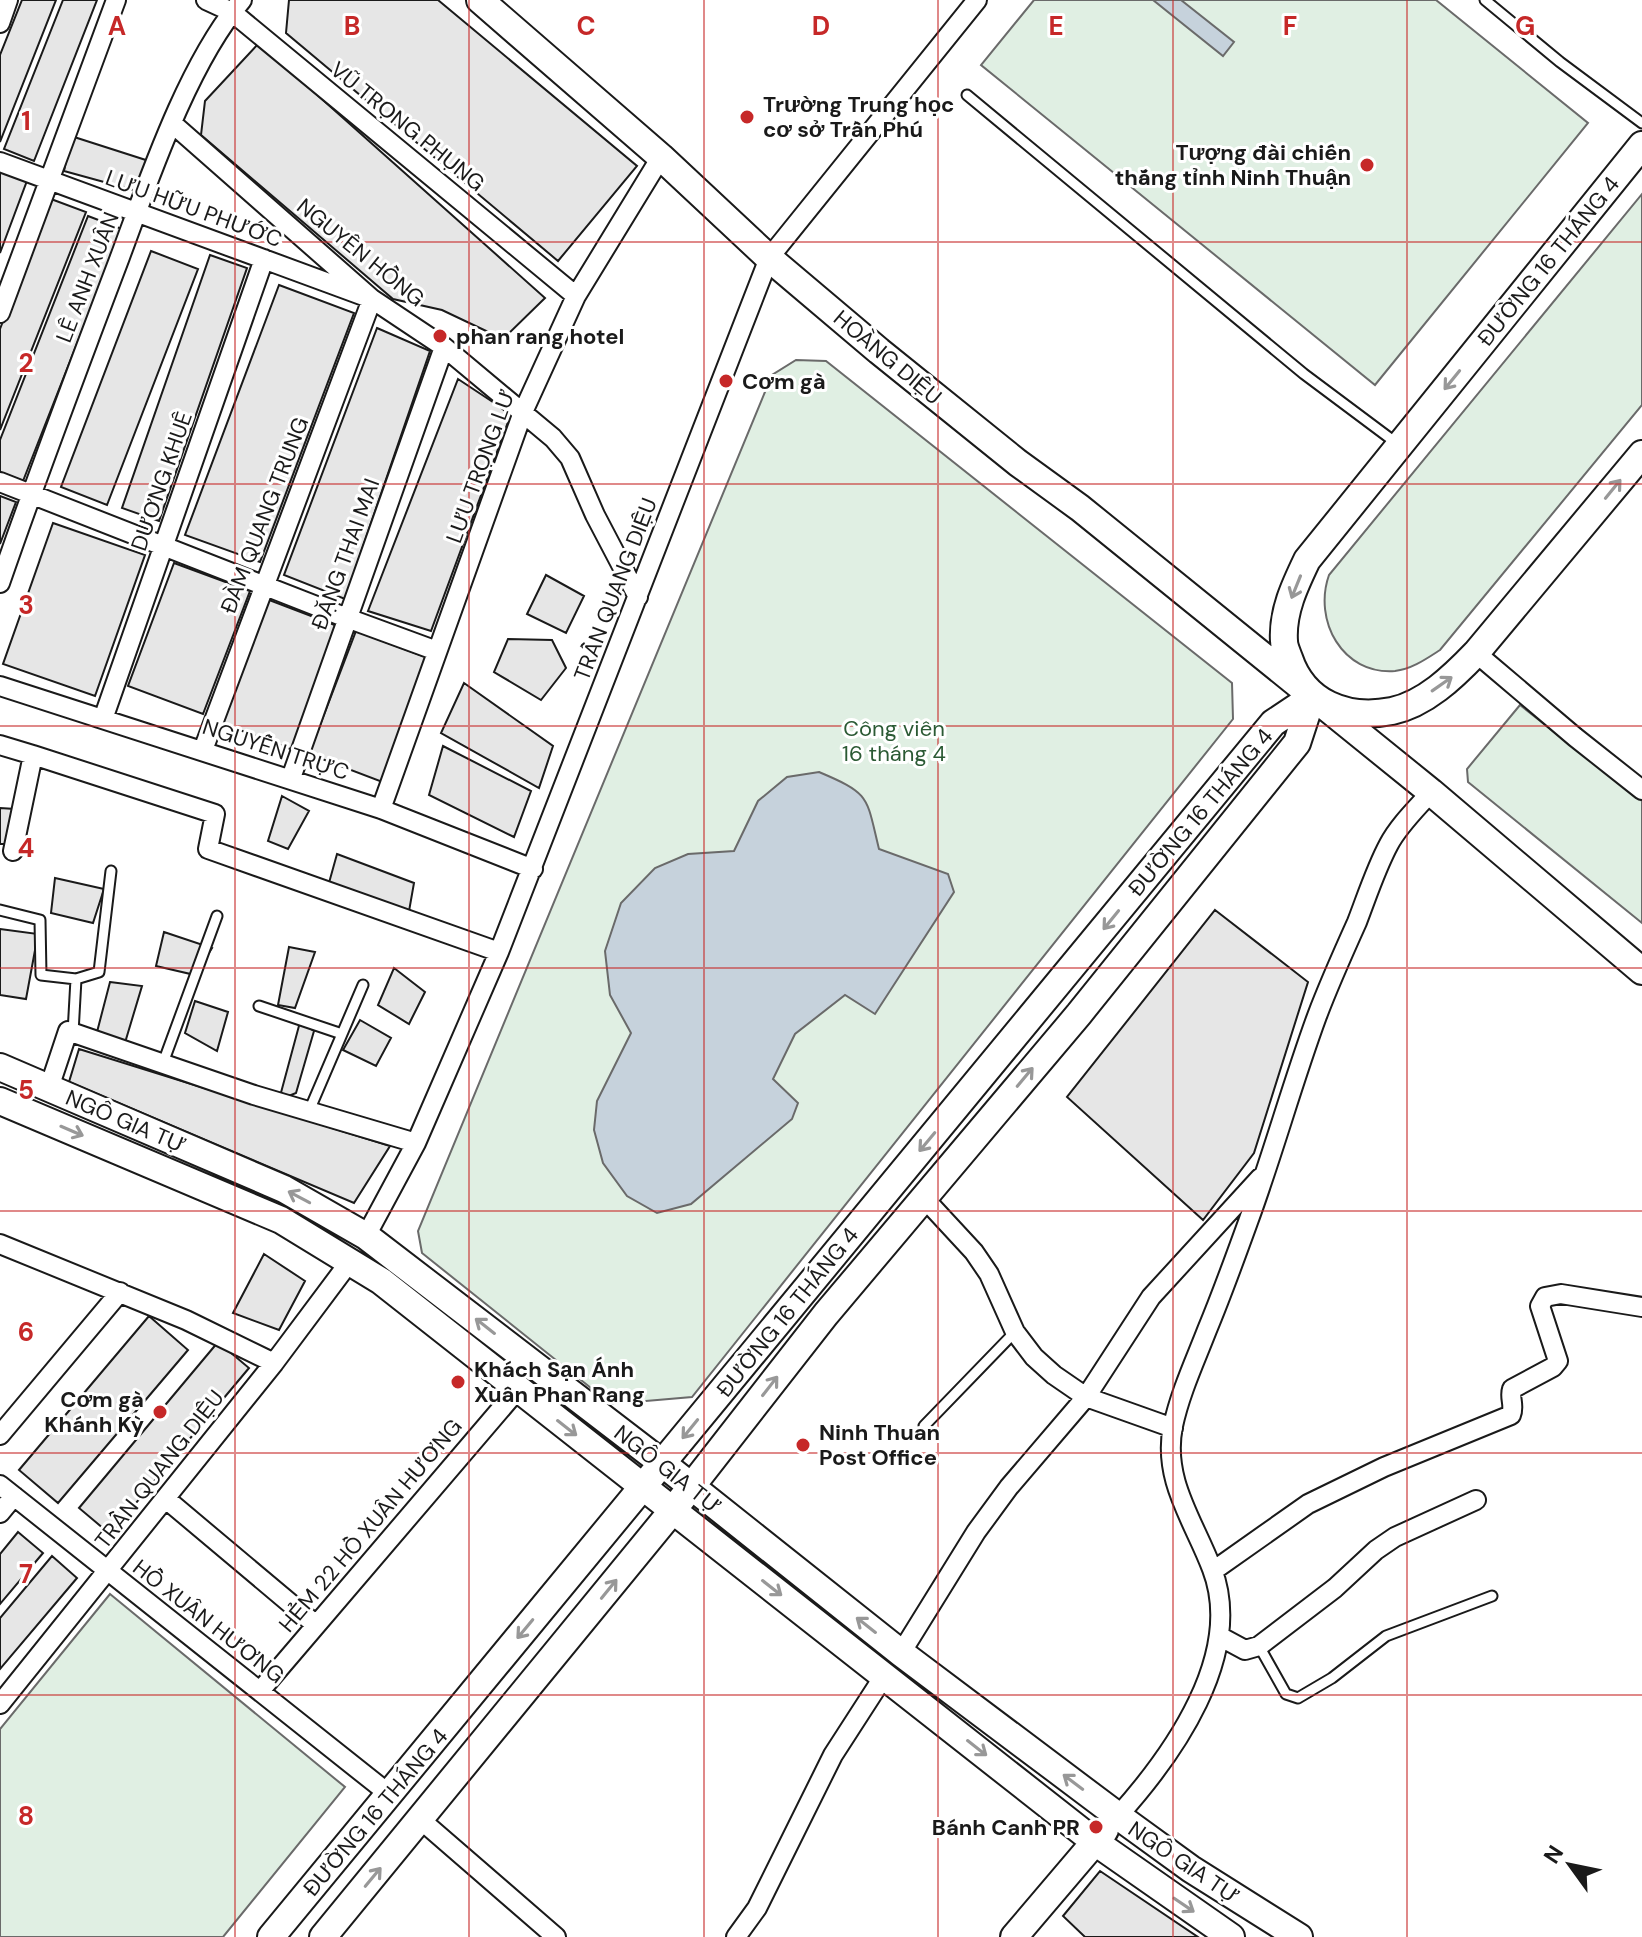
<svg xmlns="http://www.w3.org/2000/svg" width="1642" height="1937" font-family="'DM Sans',sans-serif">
  <rect width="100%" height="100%" fill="#fff"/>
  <path fill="#e0efe3" stroke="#6a6a6a" stroke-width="2" d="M 1034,0 L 1436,0 L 1588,123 L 1375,385 L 981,65 Z
    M 1642,194 L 1642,405 L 1440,650 C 1426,659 1412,669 1395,671 C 1342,675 1313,620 1329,575 Z
    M 796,360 L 826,361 L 1232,683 L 1233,719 L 692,1397 L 611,1404 L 422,1253 L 418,1231 L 772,375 Z
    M 1520,705 L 1642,801 L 1642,923 L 1468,782 L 1467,769 Z
    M 110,1594 L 345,1787 L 223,1937 L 0,1937 L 0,1729 Z"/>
  <path fill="#c6d2dc" stroke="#6a6a6a" stroke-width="2" d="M 1153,0 L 1181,0 L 1234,42 L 1223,56 Z
    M 819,772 C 871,794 866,796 879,849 L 948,874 L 954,892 L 875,1014 L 845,995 L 795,1034 L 773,1079 L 798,1103 L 792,1119 L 691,1204 L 657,1213 L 627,1196 L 603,1163 L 594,1130 L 597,1101 L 631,1033 L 610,995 L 605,951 L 621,903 L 655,868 L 688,854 L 734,851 L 758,801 L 787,777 Z"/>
  <path fill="#e6e6e6" stroke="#1a1a1a" stroke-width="2" d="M 22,0 L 56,0 L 0,142 L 0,55 Z
    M 63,0 L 97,0 L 34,161 L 4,149 Z
    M 289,0 L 438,0 L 637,166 L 558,261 L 286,33 Z
    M 259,43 L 545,298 L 503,339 L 442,310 L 393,299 L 201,135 L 205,101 Z
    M 71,136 L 152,162 L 144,193 L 64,171 Z
    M 0,168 L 28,178 L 0,253 Z
    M 51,199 L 86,212 L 0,430 L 0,329 Z
    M 88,216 L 122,229 L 23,481 L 0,472 L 0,440 Z
    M 151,251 L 198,269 L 107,505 L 61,487 Z
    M 210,255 L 247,268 L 159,521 L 122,508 Z
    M 279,285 L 354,313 L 260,562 L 185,535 Z
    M 377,328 L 430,351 L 345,599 L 284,575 Z
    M 458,379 L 511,414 L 431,631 L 368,611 Z
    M 0,496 L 16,502 L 0,544 Z
    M 53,523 L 145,555 L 95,696 L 3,664 Z
    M 174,563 L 250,591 L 203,714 L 128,686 Z
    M 546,575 L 584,596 L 566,633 L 527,614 Z
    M 264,598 L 340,627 L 293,750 L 218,722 Z
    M 356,631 L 431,659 L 385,783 L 309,754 Z
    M 508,639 L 552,640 L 566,668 L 541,700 L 494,672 Z
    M 464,683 L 553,746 L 539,788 L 441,733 Z
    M 443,746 L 531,791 L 514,837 L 429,795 Z
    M 282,796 L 309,811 L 288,849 L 268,841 Z
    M 0,808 L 15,809 L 17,844 L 0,844 Z
    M 337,854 L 414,883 L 408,917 L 327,890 Z
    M 55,878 L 104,889 L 93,923 L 51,913 Z
    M 1215,910 L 1308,982 L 1254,1153 L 1203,1220 L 1067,1097 Z
    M 0,929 L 38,934 L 26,999 L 0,995 Z
    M 164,932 L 212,948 L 195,975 L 156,966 Z
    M 289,947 L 315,952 L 295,1008 L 278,1005 Z
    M 394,968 L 425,992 L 409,1024 L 378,1005 Z
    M 110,982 L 142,986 L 124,1046 L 97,1032 Z
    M 195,1001 L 228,1012 L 217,1051 L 185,1033 Z
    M 360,1020 L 391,1038 L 376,1066 L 343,1050 Z
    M 300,1022 L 314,1031 L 296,1093 L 279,1100 Z
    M 79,1049 L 390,1146 L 354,1203 L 69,1082 Z
    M 264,1254 L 305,1281 L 279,1330 L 233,1313 Z
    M 149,1316 L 188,1350 L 58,1503 L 19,1470 Z
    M 218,1342 L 249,1368 L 110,1534 L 79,1508 Z
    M 18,1532 L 43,1553 L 0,1604 L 0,1554 Z
    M 52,1556 L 77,1578 L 0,1669 L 0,1618 Z
    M 1100,1871 L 1198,1937 L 1085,1937 L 1063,1916 Z"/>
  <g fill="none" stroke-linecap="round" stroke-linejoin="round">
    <g stroke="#1a1a1a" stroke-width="13">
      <path id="lane" d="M 1485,0 L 1560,62 L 1642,123
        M 967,95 L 1304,374 L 1399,445
        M 0,910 L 40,920 L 41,975 L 76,979
        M 259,1006 L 342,1034
        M 73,1033 L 76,979 L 99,972 L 111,871
        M 163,1063 L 217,916
        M 309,1111 L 363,985
        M 924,1426 L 1015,1332
        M 1259,1646 L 1286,1694 L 1298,1698 L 1332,1678 L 1386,1636 L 1492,1596"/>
    </g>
    <g stroke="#1a1a1a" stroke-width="22">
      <path id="street" d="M 206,0 L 232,12 L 576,296
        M 0,23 L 8,0
        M 173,124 L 372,299 L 444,347 L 553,438 L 570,458 L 595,515 L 638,597
        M 0,162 L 372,299 L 203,750
        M 0,313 L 116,0
        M 0,482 L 347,618 L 437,651
        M 0,583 C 38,473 79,365 120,257 C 149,179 188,63 242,0
        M 1476,653 L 1575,737 L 1642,790
        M 0,686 L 381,809 L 533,869
        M 103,719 L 264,259
        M 0,745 L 33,755 L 13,851
        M 33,755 L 215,814 L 208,849 L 499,952
        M 291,778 L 444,347
        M 381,809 L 523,412 L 576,296 L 661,157
        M 49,1088 L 68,1031 L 254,1095 L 416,1143
        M 924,1198 L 974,1252 L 989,1274 L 1015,1332 L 1034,1357 L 1054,1375 L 1086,1397 L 1173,1428
        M 366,1236 L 416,1143 L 499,952 L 769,258 L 977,0
        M 0,1244 L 186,1320 L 274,1363
        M 0,1435 L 120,1292
        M 0,1485 L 389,1794
        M 166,1499 L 316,1625
        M 0,1513 L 14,1496
        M 1213,1571 L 1308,1504 L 1384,1467 L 1511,1415 C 1515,1405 1509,1398 1512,1389 L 1553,1367 L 1558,1361 L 1540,1306 L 1545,1297 L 1561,1294 L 1642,1307
        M 1219,1636 L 1245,1650 L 1259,1646 L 1335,1588 L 1376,1550 L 1395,1537 L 1476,1500
        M 901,1653 L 976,1532 L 1009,1487 L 1086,1397 L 1151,1297 L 1260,1178
        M 260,1691 L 518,1389
        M 0,1704 L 274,1363 L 351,1260
        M 1118,1816 C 1172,1756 1245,1655 1212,1569 C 1194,1521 1162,1480 1173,1426 C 1180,1393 1195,1361 1207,1330 C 1222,1294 1235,1258 1248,1222 C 1273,1154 1292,1084 1317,1016 C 1329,984 1343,953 1357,922 C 1367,896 1376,868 1389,844 C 1399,825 1417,808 1431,792
        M 421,1820 L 556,1937
        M 736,1937 L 757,1908 L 833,1755 L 884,1676"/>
    </g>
    <g stroke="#1a1a1a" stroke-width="30">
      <path id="secondary" d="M 480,0 L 661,157 L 769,258 L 879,351 L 1018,463 L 1080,508 L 1431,792 L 1642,971
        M 1642,145 L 1307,560 C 1295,585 1282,612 1284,641 C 1284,646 1287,653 1289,658 C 1304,703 1346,720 1392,711 C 1425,704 1453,677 1476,653 L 1642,454
        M 0,1067 L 284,1189 L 366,1236 L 662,1463 L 901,1653 L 1118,1816 L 1191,1869 L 1299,1937
        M 0,1101 L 281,1220 L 381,1281 L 1095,1842 L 1231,1937
        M 271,1937 L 1273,723 L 1312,697
        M 323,1937 L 673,1510 L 826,1314 L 1079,1014 L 1297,743 L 1312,697
        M 1014,1937 L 1105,1830"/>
    </g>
    <use href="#lane" stroke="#fff" stroke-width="9"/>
    <use href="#street" stroke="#fff" stroke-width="18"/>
    <use href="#secondary" stroke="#fff" stroke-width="26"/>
  </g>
  <defs><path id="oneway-shaft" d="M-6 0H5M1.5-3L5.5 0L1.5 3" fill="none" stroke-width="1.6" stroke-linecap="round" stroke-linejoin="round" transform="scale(2)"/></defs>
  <g stroke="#989898">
    <use href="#oneway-shaft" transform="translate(1452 380) rotate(129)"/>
    <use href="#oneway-shaft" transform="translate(1613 489) rotate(-51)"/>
    <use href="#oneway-shaft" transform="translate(1296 587) rotate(112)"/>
    <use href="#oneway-shaft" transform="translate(1442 684) rotate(-35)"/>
    <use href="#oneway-shaft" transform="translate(1111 920) rotate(129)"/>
    <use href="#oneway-shaft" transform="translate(1025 1077) rotate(-50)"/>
    <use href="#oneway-shaft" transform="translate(72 1131) rotate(23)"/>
    <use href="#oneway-shaft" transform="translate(927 1142) rotate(130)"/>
    <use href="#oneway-shaft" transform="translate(299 1197) rotate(-152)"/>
    <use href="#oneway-shaft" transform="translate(485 1326) rotate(-142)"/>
    <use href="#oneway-shaft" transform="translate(770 1386) rotate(-52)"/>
    <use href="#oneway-shaft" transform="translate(567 1428) rotate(38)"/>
    <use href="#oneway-shaft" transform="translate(690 1429) rotate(129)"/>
    <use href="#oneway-shaft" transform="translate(772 1588) rotate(38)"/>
    <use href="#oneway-shaft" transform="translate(609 1589) rotate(-51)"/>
    <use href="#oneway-shaft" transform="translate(866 1625) rotate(-142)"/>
    <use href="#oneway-shaft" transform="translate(525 1629) rotate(130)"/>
    <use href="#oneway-shaft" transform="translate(977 1748) rotate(38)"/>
    <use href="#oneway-shaft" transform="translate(1073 1782) rotate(-143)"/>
    <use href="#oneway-shaft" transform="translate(373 1877) rotate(-50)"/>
    <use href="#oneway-shaft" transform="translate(1184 1905) rotate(34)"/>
  </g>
  <path fill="none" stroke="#c62828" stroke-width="2" stroke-opacity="0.55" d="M 235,0 L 235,1937M 469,0 L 469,1937M 704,0 L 704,1937M 938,0 L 938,1937M 1173,0 L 1173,1937M 1407,0 L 1407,1937M 0,242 L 1642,242M 0,484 L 1642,484M 0,726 L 1642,726M 0,968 L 1642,968M 0,1211 L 1642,1211M 0,1453 L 1642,1453M 0,1695 L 1642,1695"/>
  <g fill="#c62828" stroke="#fff" stroke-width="3">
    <circle cx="747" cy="117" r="8"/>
    <circle cx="1367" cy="165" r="8"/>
    <circle cx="440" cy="336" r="8"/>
    <circle cx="726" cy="381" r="8"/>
    <circle cx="458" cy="1382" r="8"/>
    <circle cx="160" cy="1412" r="8"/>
    <circle cx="803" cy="1445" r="8"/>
    <circle cx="1096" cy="1827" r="8"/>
  </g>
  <g text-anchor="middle" stroke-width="6" stroke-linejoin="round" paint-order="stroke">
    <g font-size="22" font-weight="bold" fill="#1a1a1a" stroke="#fff" text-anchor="start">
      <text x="763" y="112">Trường Trung học<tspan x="763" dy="25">cơ sở Trần Phú</tspan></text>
      <text x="1351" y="160" text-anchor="end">Tượng đài chiến<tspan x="1351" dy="25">thắng tỉnh Ninh Thuận</tspan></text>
      <text x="456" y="344">phan rang hotel</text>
      <text x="742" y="389">Cơm gà</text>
      <text x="474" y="1377">Khách Sạn Ánh<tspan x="474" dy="25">Xuân Phan Rang</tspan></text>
      <text x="144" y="1407" text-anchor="end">Cơm gà<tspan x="144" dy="25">Khánh Kỳ</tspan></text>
      <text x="819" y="1440">Ninh Thuan<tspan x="819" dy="25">Post Office</tspan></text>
      <text x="1080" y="1835" text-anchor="end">Bánh Canh PR</text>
    </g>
    <g font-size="22" fill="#1a1a1a" stroke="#fff">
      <text transform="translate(408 126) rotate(39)" y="8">VŨ TRỌNG PHỤNG</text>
      <text transform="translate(194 208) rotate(20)" y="8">LƯU HỮU PHƯỚC</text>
      <text transform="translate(361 252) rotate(39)" y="8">NGUYÊN HỒNG</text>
      <text transform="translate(1548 261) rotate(-51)" y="8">ĐƯỜNG 16 THÁNG 4</text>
      <text transform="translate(87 277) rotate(-69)" y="8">LÊ ANH XUÂN</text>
      <text transform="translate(888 357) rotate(40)" y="8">HOÀNG DIỆU</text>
      <text transform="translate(480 466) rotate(-70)" y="8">LƯU TRỌNG LƯ</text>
      <text transform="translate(161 481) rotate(-71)" y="8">DƯƠNG KHUÊ</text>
      <text transform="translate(264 515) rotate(-69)" y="8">ĐÀM QUANG TRUNG</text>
      <text transform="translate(345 554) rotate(-70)" y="8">ĐẶNG THAI MAI</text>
      <text transform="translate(615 589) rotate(-69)" y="8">TRẦN QUANG DIỆU</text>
      <text transform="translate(276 749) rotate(18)" y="8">NGUYỄN TRỰC</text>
      <text transform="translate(1200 812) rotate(-50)" y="8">ĐƯỜNG 16 THÁNG 4</text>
      <text transform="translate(126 1121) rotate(23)" y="8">NGÔ GIA TỰ</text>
      <text transform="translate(787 1312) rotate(-51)" y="8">ĐƯỜNG 16 THÁNG 4</text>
      <text transform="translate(159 1469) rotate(-52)" y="8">TRẦN QUANG DIỆU</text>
      <text transform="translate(668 1469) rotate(38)" y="8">NGÔ GIA TỰ</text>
      <text transform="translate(370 1525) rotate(-50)" y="8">HẺM 22 HỒ XUÂN HƯƠNG</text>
      <text transform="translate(209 1621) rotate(38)" y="8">HỒ XUÂN HƯƠNG</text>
      <text transform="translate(375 1812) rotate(-50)" y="8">ĐƯỜNG 16 THÁNG 4</text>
      <text transform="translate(1184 1862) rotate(34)" y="8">NGÔ GIA TỰ</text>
    </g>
    <g font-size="22" fill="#2b5a34" stroke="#fff">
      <text x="894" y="736">Công viên<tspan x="894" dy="25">16 tháng 4</tspan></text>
    </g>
  </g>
  <g font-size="26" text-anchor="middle" font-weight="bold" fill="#c62828" stroke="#fff" stroke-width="6" stroke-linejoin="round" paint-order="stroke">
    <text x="117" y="35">A</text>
    <text x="352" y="35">B</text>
    <text x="586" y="35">C</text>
    <text x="821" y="35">D</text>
    <text x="1056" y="35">E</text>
    <text x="1290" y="35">F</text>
    <text x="1525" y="35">G</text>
    <text x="26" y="130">1</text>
    <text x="26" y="372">2</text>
    <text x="26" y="614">3</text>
    <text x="26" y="857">4</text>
    <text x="26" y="1099">5</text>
    <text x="26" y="1341">6</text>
    <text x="26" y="1583">7</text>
    <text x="26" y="1825">8</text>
  </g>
  <g transform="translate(1570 1865) rotate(303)" stroke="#ffffff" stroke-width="6" paint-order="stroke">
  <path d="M0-6L14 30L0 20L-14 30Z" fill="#1a1a1a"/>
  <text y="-12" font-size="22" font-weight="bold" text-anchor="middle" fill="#1a1a1a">N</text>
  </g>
</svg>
